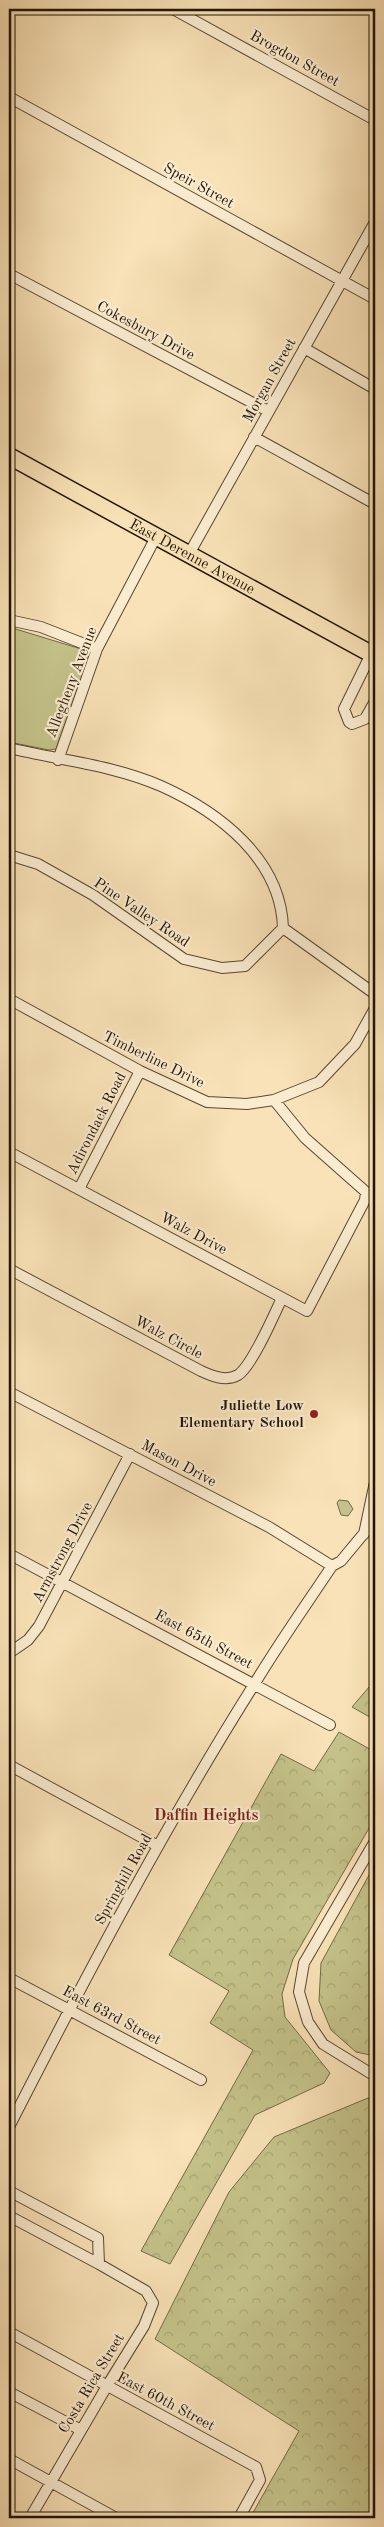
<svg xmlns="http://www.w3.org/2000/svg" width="384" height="2527" font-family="'Old Standard TT',serif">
  <defs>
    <pattern id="forest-crowns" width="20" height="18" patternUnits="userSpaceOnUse" patternTransform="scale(1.25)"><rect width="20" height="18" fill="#c4c28a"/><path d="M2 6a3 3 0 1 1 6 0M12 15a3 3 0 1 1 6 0" fill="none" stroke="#a8a675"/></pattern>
  </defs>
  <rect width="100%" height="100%" fill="#f9e2b7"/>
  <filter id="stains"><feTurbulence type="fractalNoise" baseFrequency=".004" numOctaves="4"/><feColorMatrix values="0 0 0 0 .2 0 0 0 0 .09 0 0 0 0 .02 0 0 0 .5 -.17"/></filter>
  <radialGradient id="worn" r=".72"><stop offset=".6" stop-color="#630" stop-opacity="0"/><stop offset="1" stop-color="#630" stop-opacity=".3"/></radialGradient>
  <path fill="url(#forest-crowns)" stroke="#726a47" d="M 375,1680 L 375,1720 L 352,1707 Z
    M 339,1732 L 375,1752 L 375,1818 L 293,1959 L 282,1994 L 285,2017 L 330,2073 L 324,2083 L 255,2115 L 170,2264 L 141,2251 L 253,2050 L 210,2023 L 229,1991 L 169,1955 L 281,1754 L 314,1771 Z
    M 375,1864 L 375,2056 L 356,2052 L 331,2030 L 319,2001 L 321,1963 Z
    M 368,2098 L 375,2101 L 375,2518 L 250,2518 L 299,2431 L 155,2339 L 229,2192 L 274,2137 Z"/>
  <path fill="#c4c28a" stroke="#726a47" d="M 9,627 L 91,652 L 56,749 L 49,750 L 9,742 Z
    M 339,1500 L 348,1501 L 353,1509 L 348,1516 L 341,1515 L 337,1503 Z"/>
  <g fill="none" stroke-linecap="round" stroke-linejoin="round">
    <g stroke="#564731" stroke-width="12">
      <path id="minor" d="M 173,9 L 375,120
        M 9,97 L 375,299
        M 9,274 L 268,411
        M 304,348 L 375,389
        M 254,437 L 375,504
        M 189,554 L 375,222
        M 9,620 L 41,627 L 97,649
        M 371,654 L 344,709 L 349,722 L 352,724 L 365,719 L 375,701
        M 9,748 C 59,760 113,765 161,786 C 219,812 281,859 283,928 L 245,966 L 222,968 L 184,959 L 93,895 L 38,864 L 9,855
        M 58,760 L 97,649 L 156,537
        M 283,928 L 375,994
        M 9,999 L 140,1071 L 207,1102 L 247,1104 L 274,1100 L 319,1082 L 355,1044 L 375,1008
        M 9,1152 L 307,1311 L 365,1200 L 366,1192 L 305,1138 L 274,1100
        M 79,1189 L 140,1071
        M 9,1269 L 201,1371 C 212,1376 226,1382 238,1375 C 252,1366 274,1315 282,1298
        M 9,1392 L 269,1527 L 332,1566
        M 364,1534 L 375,1482
        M 9,1554 L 330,1725
        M 9,1653 L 28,1640 L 39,1626 L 130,1454
        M 9,1765 L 158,1846
        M 375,1841 L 304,1963 L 299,1992 L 308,2022 L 323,2044 L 375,2076
        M 9,1978 L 201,2080
        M 9,2127 C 86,1976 165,1826 255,1683 C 279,1643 306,1605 332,1566 L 341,1561 L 375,1520
        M 9,2191 L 98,2238 L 99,2264 L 146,2291 L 153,2303 L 144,2326 L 107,2386 L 30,2518
        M 9,2216 L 99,2264
        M 9,2332 L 256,2467 L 260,2480 L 239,2518
        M 9,2392 L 81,2430
        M 9,2459 L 116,2518"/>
    </g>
    <g stroke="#201304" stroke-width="19">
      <g id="primary">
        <path id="s1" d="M 9,456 L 375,656"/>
      </g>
    </g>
    <use href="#minor" stroke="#fbecd0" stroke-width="10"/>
    <use href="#primary" stroke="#f9e2b7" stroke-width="16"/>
  </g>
  <circle fill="#8f2418" stroke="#fbecd0" stroke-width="2" cx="314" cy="1414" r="5"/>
  <g text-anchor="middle" stroke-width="4.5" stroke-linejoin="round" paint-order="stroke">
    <g font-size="15" fill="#201304" stroke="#fbecd0">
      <text transform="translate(295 58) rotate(29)" y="5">Brogdon Street</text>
      <text transform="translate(199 185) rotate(29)" y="5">Speir Street</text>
      <text transform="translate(146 330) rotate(28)" y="5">Cokesbury Drive</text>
      <text transform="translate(269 380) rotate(-61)" y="5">Morgan Street</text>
      <text dy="5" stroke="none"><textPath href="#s1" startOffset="209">East Derenne Avenue</textPath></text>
      <text transform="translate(71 682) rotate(-69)" y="5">Allegheny Avenue</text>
      <text transform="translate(142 912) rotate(34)" y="5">Pine Valley Road</text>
      <text transform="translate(154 1059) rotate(26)" y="5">Timberline Drive</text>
      <text transform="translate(96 1123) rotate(-63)" y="5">Adirondack Road</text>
      <text transform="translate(194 1233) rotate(28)" y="5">Walz Drive</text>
      <text transform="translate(169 1337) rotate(28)" y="5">Walz Circle</text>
      <text transform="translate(179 1463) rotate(28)" y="5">Mason Drive</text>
      <text transform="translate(62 1552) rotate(-62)" y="5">Armstrong Drive</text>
      <text transform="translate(204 1639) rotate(28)" y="5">East 65th Street</text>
      <text transform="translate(123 1879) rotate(-61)" y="5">Springhill Road</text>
      <text transform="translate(112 2015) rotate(28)" y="5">East 63rd Street</text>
      <text transform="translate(91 2383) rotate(-59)" y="5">Costa Rica Street</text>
      <text transform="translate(166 2401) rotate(28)" y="5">East 60th Street</text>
    </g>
    <g font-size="15" font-weight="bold" fill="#201304" stroke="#fbecd0" text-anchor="end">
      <text x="304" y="1410">Juliette Low<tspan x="304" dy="17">Elementary School</tspan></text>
    </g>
    <g font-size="16" font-weight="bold" fill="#7a1f14" stroke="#fbecd0">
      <text x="206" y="1820">Daffin Heights</text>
    </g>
  </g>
  <rect width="384" height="2527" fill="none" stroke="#f9e2b7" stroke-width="30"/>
  <rect x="10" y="10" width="364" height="2507" fill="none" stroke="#201304" stroke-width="2.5"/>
  <rect x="15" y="15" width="354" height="2497" fill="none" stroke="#201304"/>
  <rect width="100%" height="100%" filter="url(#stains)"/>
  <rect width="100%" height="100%" fill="url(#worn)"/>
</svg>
